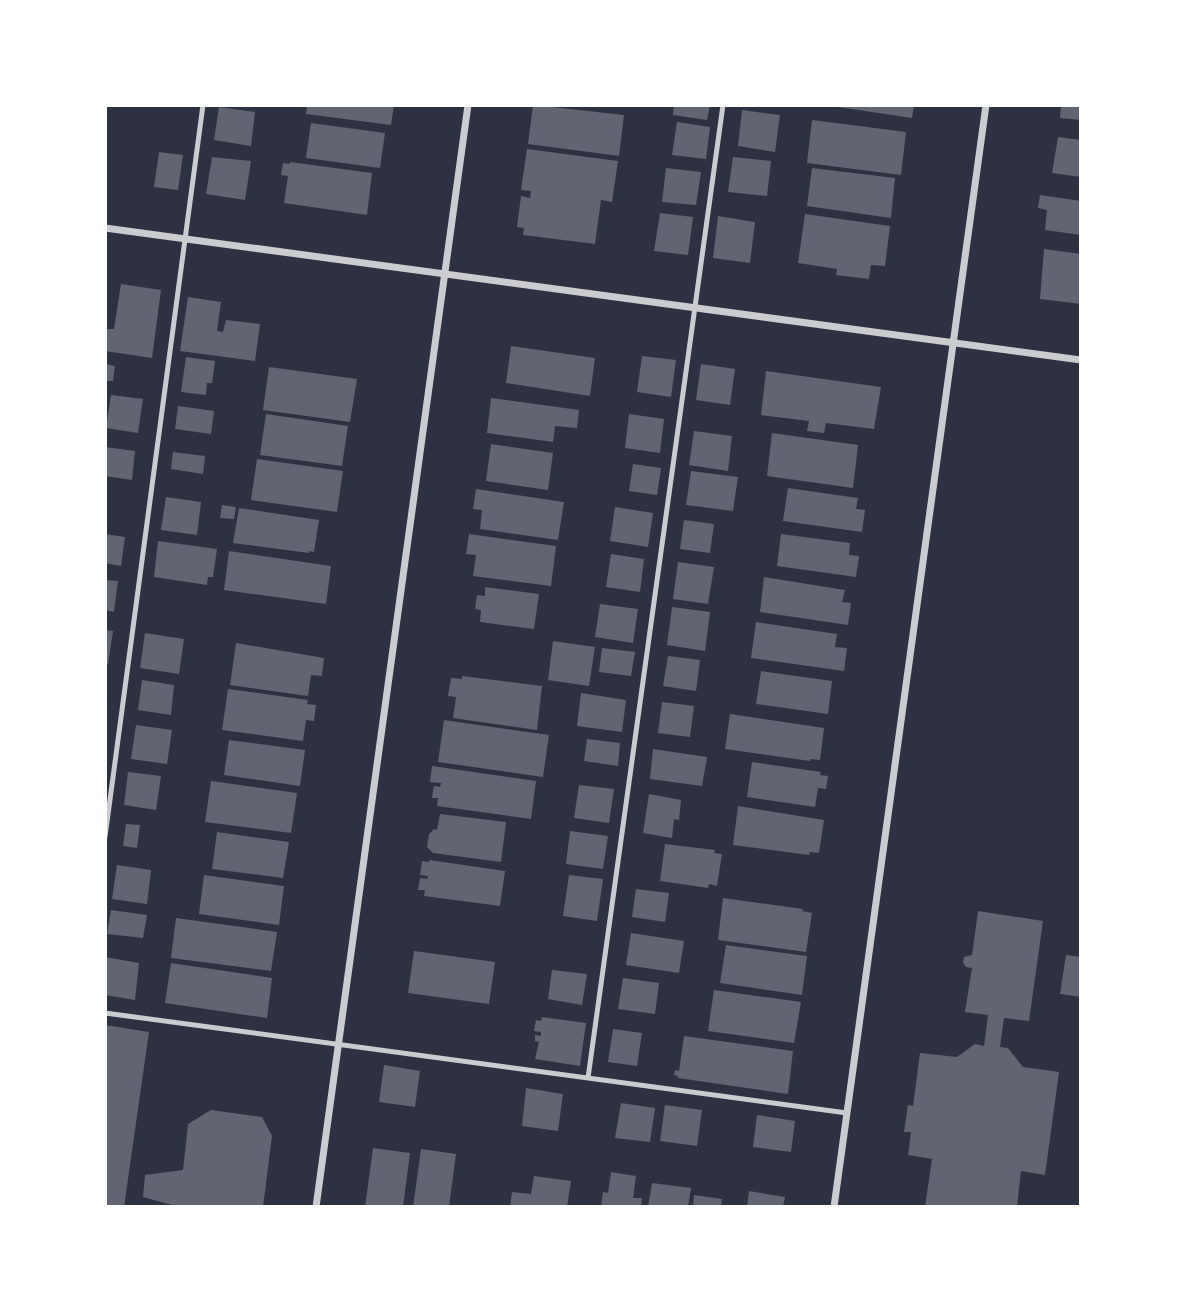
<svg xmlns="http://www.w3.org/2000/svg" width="1186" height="1312" font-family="Lato,sans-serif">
  <rect width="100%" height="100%" fill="#2d3142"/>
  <path fill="#626471" d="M 307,105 L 394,105 L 391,125 L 306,114 Z
    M 533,105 L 624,115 L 619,156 L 528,144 Z
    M 674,105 L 710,105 L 707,120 L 673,115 Z
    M 825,105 L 914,105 L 912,118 Z
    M 1061,105 L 1081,105 L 1081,120 L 1060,118 Z
    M 219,107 L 255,112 L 251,146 L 214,140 Z
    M 742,110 L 780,115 L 775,152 L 738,146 Z
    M 812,120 L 906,132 L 901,175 L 807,163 Z
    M 677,122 L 710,127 L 706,159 L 672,155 Z
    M 311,123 L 385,133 L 380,168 L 306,158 Z
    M 1058,137 L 1081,140 L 1081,177 L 1052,173 Z
    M 527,149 L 618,161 L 612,202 L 601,200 L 595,244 L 523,235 L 524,228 L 517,227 L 521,196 L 530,198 L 531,191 L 521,190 Z
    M 159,152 L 183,155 L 178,190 L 154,187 Z
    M 212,157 L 251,161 L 245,200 L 206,194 Z
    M 733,157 L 771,161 L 767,196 L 728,192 Z
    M 290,162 L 372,173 L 367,215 L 284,203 L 288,176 L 281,175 L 283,163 L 290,164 Z
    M 666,168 L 701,172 L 696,205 L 662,202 Z
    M 812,168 L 895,178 L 891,218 L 807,206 Z
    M 1040,195 L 1081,201 L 1081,235 L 1045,230 L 1047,210 L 1038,208 Z
    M 660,213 L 693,217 L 688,255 L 654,251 Z
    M 805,214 L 890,226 L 885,266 L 871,265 L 869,279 L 836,275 L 837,269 L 798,263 Z
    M 718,216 L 755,222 L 750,263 L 713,258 Z
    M 1044,249 L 1081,254 L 1081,304 L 1040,299 Z
    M 121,284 L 161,290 L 152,358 L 105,351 L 105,329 L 114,329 Z
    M 188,297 L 221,302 L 217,331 L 223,332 L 226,320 L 260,324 L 255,361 L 180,351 Z
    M 511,346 L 595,358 L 590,396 L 506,383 Z
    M 642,356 L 676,360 L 671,397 L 637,392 Z
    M 186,357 L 215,361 L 212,383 L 207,383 L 206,395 L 181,392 Z
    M 105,364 L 115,366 L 113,381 L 105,381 Z
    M 701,364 L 735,369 L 730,405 L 696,400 Z
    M 269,367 L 357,379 L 350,422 L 263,410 Z
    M 766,371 L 881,387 L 874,429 L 826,423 L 824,433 L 807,431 L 809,421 L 761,415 Z
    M 111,395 L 143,399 L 138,433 L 106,428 Z
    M 491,398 L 579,410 L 577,428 L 555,426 L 553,442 L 487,433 Z
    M 178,406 L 214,411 L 211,434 L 175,429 Z
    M 266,414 L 348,426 L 342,466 L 260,455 Z
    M 629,414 L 664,419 L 660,453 L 625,448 Z
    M 694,431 L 732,436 L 728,471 L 689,465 Z
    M 772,433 L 858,445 L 853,488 L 767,476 Z
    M 491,444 L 553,453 L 548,490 L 486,481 Z
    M 105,447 L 135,451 L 132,480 L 105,476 Z
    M 173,452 L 205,456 L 203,474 L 171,469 Z
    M 257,459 L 343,471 L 337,512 L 251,500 Z
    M 633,464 L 661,468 L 657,495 L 629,491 Z
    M 691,471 L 738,477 L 733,511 L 686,505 Z
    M 788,488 L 858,498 L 856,509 L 865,510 L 862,532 L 783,521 Z
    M 476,489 L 564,502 L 558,540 L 480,529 L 482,510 L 473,509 Z
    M 166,497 L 201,502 L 197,535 L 161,530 Z
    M 222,505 L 236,507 L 234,519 L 220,518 Z
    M 615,507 L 653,513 L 648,547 L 610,541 Z
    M 239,508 L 319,520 L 314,552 L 309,551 L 309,553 L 233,543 Z
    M 684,520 L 714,524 L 710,553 L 680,549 Z
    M 105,534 L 125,537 L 121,566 L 105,563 Z
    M 469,534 L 556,546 L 551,586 L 473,576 L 476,555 L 466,554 Z
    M 781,534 L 850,543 L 849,555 L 859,556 L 856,577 L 777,566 Z
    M 158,541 L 217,549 L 213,577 L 208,577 L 207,585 L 154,577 Z
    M 229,551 L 331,566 L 326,604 L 224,590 Z
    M 611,554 L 644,559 L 640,592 L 606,587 Z
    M 678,562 L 714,567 L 708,604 L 673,599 Z
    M 764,577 L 845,590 L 842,602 L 851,603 L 848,625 L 760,612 Z
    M 105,580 L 118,581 L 114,612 L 105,610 Z
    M 485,587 L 539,594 L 534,629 L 480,622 L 481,610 L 475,609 L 477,595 L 485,596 Z
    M 600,604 L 638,609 L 633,643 L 595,637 Z
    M 672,607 L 710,612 L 705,651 L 667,645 Z
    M 756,622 L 837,634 L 835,647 L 847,648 L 844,671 L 751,658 Z
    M 105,630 L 113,631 L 108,664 L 105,664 Z
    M 145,633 L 184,639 L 179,674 L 140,668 Z
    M 553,641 L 595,647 L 589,686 L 548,680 Z
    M 236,643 L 324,658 L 322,676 L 311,675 L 308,696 L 230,685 Z
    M 602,648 L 635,652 L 631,676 L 599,672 Z
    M 668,656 L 700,660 L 696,691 L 663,686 Z
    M 761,671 L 832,681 L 828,714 L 756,704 Z
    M 462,676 L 542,686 L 537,730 L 453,718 L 456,697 L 448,696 L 451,678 L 462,679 Z
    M 142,680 L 174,685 L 171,715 L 138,710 Z
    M 228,689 L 308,700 L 307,704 L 316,705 L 314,721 L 306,720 L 303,741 L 222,730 Z
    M 581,693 L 626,700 L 622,732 L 577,726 Z
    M 662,702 L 694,706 L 690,737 L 658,733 Z
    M 730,714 L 824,728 L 820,760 L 810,759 L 810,761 L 725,749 Z
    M 444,720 L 549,735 L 543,777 L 438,762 Z
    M 136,725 L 172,730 L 167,764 L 131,759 Z
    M 587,739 L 620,743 L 618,766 L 584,761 Z
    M 229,740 L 305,750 L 300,786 L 224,775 Z
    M 653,749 L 707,757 L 702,786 L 650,779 Z
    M 752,762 L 821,772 L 820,775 L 828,776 L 826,789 L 818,788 L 815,807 L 747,797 Z
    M 432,766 L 536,781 L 531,819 L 437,806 L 438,798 L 432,798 L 434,786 L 440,787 L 441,783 L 430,782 Z
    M 128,772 L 161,776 L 156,810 L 124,805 Z
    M 211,781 L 297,793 L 291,833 L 205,822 Z
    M 579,785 L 614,789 L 609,823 L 574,818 Z
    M 649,794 L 681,800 L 679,820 L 674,819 L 672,838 L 643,833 Z
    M 738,806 L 824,820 L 819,853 L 810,852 L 809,855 L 733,845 Z
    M 440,814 L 506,822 L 501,862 L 433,853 L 427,847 L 429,834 L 434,829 L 437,830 Z
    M 126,824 L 140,825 L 137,848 L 123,846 Z
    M 570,831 L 608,836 L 603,869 L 566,864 Z
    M 217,832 L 289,842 L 283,878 L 212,869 Z
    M 665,844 L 715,850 L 714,853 L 722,854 L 717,886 L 709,884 L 708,888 L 660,881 Z
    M 429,860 L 505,871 L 500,906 L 424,896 L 425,890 L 418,890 L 420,878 L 427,879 L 428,876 L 420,875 L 422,861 L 429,862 Z
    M 117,865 L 151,870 L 147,904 L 112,899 Z
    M 204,875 L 284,886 L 279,925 L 199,914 Z
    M 569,875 L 603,879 L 597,921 L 563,916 Z
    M 636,889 L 669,893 L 665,922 L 632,917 Z
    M 723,898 L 803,909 L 802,911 L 812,913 L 806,952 L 718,940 Z
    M 111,910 L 147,915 L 143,938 L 107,934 Z
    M 978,911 L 1043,921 L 1029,1021 L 1004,1018 L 1000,1047 L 1008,1048 L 1023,1067 L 1059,1072 L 1045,1175 L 1021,1171 L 1017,1207 L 925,1207 L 932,1159 L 908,1155 L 911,1132 L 904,1132 L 908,1105 L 913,1106 L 920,1053 L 957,1057 L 975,1044 L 984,1046 L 988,1015 L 965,1012 L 972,968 L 966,967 L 963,963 L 964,957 L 972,955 Z
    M 176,918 L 277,932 L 271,971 L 171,958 Z
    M 631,933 L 684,941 L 679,973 L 626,965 Z
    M 726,945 L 807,956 L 802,995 L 720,983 Z
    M 414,951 L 495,962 L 489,1004 L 408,993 Z
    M 1066,955 L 1081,957 L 1081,997 L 1060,994 Z
    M 105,957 L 139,963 L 135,1000 L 105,995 Z
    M 171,963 L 272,978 L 267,1018 L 165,1003 Z
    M 552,970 L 587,974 L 582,1005 L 548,999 Z
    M 623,978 L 659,983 L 655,1014 L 618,1009 Z
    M 714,990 L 801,1002 L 794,1043 L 708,1031 Z
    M 542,1017 L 586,1023 L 580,1066 L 535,1059 L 539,1042 L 535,1041 L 535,1035 L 541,1036 L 541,1032 L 534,1031 L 536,1020 L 541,1021 Z
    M 105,1025 L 149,1032 L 124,1207 L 105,1207 Z
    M 613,1029 L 642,1033 L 637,1066 L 608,1062 Z
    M 684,1036 L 793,1051 L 788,1094 L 678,1078 L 678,1076 L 674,1075 L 675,1070 L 679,1071 Z
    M 384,1065 L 420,1071 L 415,1107 L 379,1102 Z
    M 526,1088 L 563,1094 L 558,1131 L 522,1126 Z
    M 621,1103 L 655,1108 L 650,1142 L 615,1138 Z
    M 665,1105 L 702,1110 L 697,1146 L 660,1141 Z
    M 211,1110 L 262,1117 L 272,1136 L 263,1207 L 179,1207 L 143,1197 L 145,1175 L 183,1170 L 188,1124 Z
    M 757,1115 L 795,1121 L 791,1152 L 753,1147 Z
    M 373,1148 L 410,1153 L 403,1207 L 365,1207 Z
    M 421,1149 L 456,1154 L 449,1207 L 413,1207 Z
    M 611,1172 L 636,1176 L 633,1198 L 642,1198 L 641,1207 L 601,1207 L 603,1192 L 608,1193 Z
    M 534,1176 L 571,1181 L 567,1207 L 510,1207 L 512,1192 L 531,1194 Z
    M 652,1183 L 691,1188 L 688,1207 L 648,1207 Z
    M 749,1191 L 785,1197 L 783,1207 L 747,1207 Z
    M 694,1195 L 722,1199 L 721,1207 L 693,1207 Z"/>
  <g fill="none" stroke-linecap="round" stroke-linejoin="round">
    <path stroke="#caccd0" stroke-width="5" d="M 105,837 L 203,105
      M 105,1013 L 847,1113
      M 588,1078 L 723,105"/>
    <path stroke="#caccd0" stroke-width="7" d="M 105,228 L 1081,360
      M 316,1207 L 468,105
      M 834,1207 L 986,105"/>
  </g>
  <rect width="1186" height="1312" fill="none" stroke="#ffffff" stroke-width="214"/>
</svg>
